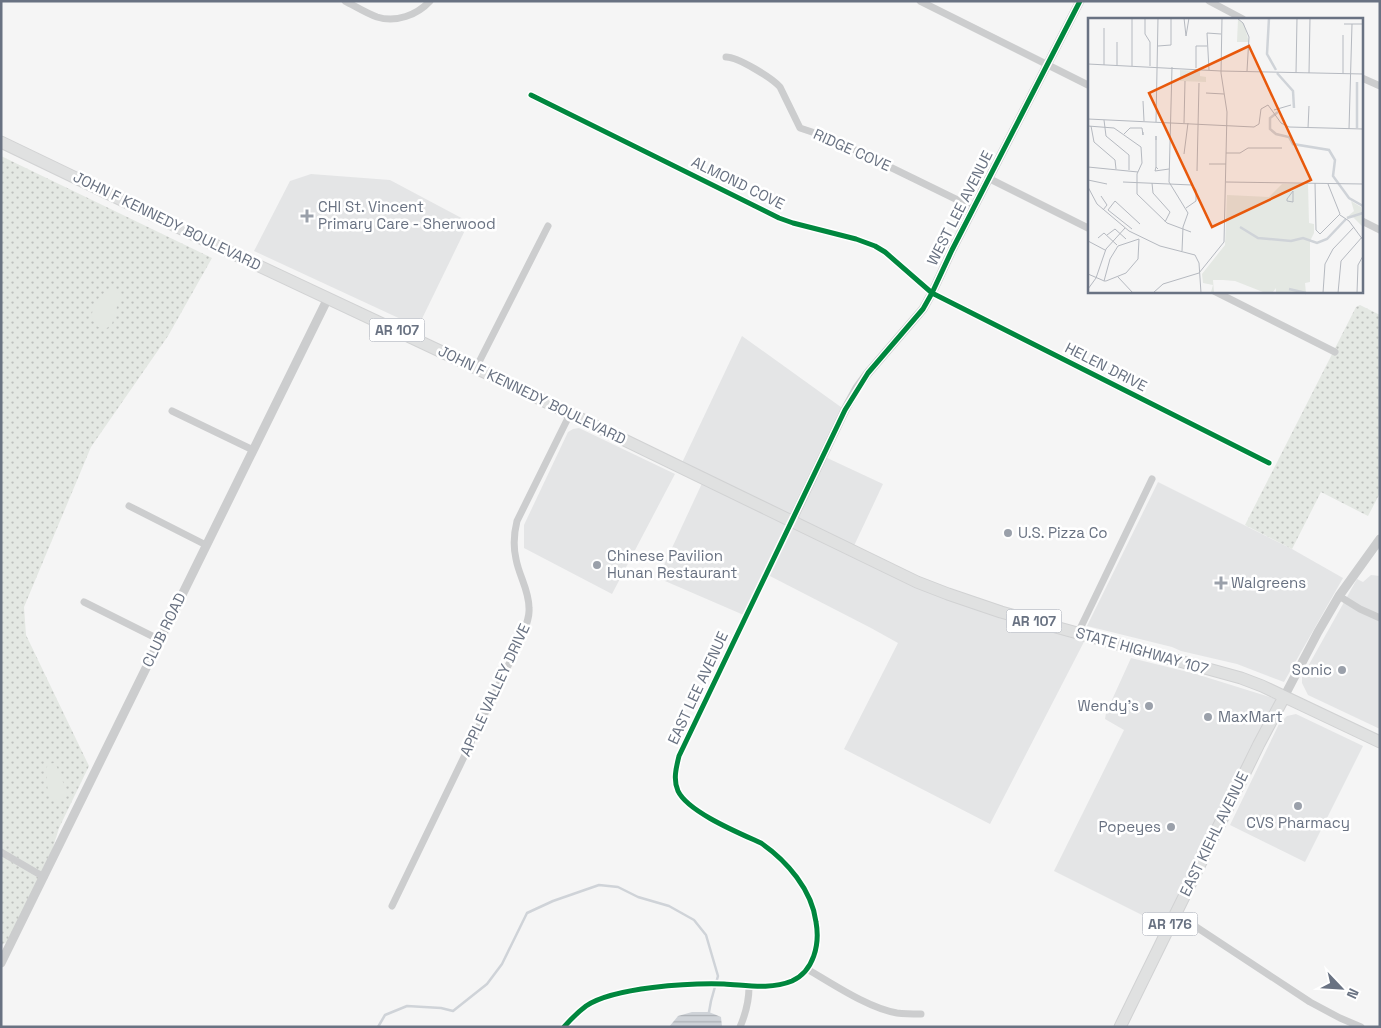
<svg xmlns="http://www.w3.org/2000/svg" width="1381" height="1028" font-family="'Space Grotesk',sans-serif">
  <defs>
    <pattern id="grass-dots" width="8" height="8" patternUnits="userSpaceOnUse" patternTransform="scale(1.25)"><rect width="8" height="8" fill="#e4e8e3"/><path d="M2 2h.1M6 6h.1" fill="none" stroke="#bdc0bd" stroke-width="1.8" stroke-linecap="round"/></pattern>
    <pattern id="water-rules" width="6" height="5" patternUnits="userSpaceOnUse" patternTransform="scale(1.25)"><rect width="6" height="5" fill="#cfd3d8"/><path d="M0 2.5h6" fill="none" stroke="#acb0b5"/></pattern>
  </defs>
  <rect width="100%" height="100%" fill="#f5f5f5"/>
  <path fill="#e4e5e6" d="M 311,174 L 390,180 L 469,222 L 418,327 L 254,251 L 290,181 Z
    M 742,336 L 845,410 L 823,456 L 883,484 L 852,550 L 917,582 L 1087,636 L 990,824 L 844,749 L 898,643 L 871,628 L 766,574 L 746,616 L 658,578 L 704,479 L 680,467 Z
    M 579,428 L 675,474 L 612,594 L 524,548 L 524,525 L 568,432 L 573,429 Z
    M 1158,482 L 1292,549 L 1343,578 L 1284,682 L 1237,664 L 1181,651 L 1172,647 L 1087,626 Z
    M 1371,575 L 1380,576 L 1380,729 L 1308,695 L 1302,683 L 1302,677 L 1357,579 L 1363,582 Z
    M 1131,658 L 1196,674 L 1276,699 L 1168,928 L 1054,871 L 1124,730 L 1105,719 L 1106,713 Z
    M 1296,714 L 1363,746 L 1305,862 L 1230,825 L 1279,724 L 1287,716 Z"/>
  <path fill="url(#grass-dots)" d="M 1,156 L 212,258 L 168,336 L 91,447 L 24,607 L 26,635 L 89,766 L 59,828 L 44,877 L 13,939 L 3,944 L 1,947 Z
    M 1360,305 L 1380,315 L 1380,493 L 1368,516 L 1321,492 L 1292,549 L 1245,525 L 1356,307 Z"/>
  <path fill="#e4e8e3" d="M 111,290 L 119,293 L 120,296 L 112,324 L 107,328 L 98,327 C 95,323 92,321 92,316 C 92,305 101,292 111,290 Z
    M 54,763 C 59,769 60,775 63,782 C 71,797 67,801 50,799 L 48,794 L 46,768 L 49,764 Z"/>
  <path fill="url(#water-rules)" d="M 692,1012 L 709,1012 L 721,1017 L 722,1027 L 669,1027 L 678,1016 Z"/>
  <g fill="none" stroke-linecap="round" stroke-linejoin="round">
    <path stroke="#cfd3d8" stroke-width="2.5" d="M 378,1027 L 385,1015 L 407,1006 L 441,1008 L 453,1011 L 487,984 L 502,964 L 527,913 L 553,901 L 599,885 L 618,887 L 638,897 L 669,906 L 694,920 L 706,935 L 718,976 L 711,1001 L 709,1012"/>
    <g stroke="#d1d2d3" stroke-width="13">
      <path id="primary" d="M 1,142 L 240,257 L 476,368 L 917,582 L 948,594 L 1001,612 L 1241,678 L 1262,686 L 1380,742
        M 1120,1027 L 1259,744 L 1284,697"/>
    </g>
    <path stroke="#cccdce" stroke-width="7" d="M 345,1 C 355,6 366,13 377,17 C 396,23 417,15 430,1
      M 920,1 L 1090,86
      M 1209,1 L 1243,19
      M 726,57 C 738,57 772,78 780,87 L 800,128 L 821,135 L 851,148 L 974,208
      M 1362,78 L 1380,86
      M 531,95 L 779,218 L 793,223 L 856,239 L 875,246 L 885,252 L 932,293 L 1269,463
      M 990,179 L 1090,229
      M 1362,221 L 1380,230
      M 1214,291 L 1335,352
      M 476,368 L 548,226
      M 172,411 L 253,450
      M 129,506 L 206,545
      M 1339,596 L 1360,609 L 1380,618
      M 84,602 L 160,640
      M 1078,633 L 1152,479
      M 1,852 L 44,877
      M 392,906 L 520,641 C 524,630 530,619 529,608 C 529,590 519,576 516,559 C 513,546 514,533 517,521 L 570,414
      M 1175,913 L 1310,1002 L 1340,1018 L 1361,1027
      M 807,969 C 833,984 868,1008 897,1013 C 905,1014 913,1014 921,1014
      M 564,1027 C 571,1019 578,1012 586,1006 C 614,987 690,983 724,984 C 746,985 770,990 792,981 C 814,971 820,944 816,922 C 812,890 787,861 761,843 C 739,833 688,812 678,791 C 673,780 676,768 679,756 L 792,521
      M 740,1027 C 746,1013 749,1001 749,987"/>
    <path stroke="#cccdce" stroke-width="9" d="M 792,521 L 845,410 L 857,388 L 868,373 L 923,309 L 932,293 L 952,250 L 1080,1
      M 1284,697 L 1318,632 L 1339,596 L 1380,539
      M 1,963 L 328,298"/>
    <use href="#primary" stroke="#e0e1e1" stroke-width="11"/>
    <g stroke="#fff" stroke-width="8">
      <path id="cycleway" d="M 531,95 L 779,218 L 793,223 L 856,239 L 875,246 L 885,252 L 932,293 L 1269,463
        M 564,1027 C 571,1019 578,1012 586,1006 C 614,987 690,983 724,984 C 746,985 770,990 792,981 C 814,971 820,944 816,922 C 812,890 787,861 761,843 C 739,833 688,812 678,791 C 673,780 676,768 679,756 L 845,410 L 868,373 L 923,309 L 932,293 L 952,250 L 1080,1"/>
    </g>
    <use href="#cycleway" stroke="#00873e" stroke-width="5"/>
  </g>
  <g fill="#9aa0aa" stroke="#fff" stroke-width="2">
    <path d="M304.5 208.5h5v5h5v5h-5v5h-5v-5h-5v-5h5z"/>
    <circle cx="1008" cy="533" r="5"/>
    <circle cx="597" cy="565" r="5"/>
    <path d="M1218.5 575.5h5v5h5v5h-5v5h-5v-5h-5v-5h5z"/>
    <circle cx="1342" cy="670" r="5"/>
    <circle cx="1149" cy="706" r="5"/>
    <circle cx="1208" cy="717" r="5"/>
    <circle cx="1298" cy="806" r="5"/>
    <circle cx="1171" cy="827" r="5"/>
  </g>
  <g text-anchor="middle" stroke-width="5" stroke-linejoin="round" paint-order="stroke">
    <g fill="#fff" stroke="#969ca8" stroke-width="1">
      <rect x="369.5" y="318.5" width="55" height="23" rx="4"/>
      <rect x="1006.5" y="609.5" width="55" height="23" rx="4"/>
      <rect x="1142.5" y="912.5" width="55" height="23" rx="4"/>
    </g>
    <g font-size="14" font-weight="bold" fill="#697282">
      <text x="397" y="335">AR 107</text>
      <text x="1034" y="626">AR 107</text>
      <text x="1170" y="929">AR 176</text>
    </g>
    <g font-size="15" fill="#697282" stroke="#fff">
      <text transform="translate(852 150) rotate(24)" y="5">RIDGE COVE</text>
      <text transform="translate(738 183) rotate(26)" y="5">ALMOND COVE</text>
      <text transform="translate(960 208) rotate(-63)" y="5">WEST LEE AVENUE</text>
      <text transform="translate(167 221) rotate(26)" y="5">JOHN F KENNEDY BOULEVARD</text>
      <text transform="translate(1106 367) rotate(27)" y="5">HELEN DRIVE</text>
      <text transform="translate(532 395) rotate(26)" y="5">JOHN F KENNEDY BOULEVARD</text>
      <text transform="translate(164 630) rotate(-64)" y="5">CLUB ROAD</text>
      <text transform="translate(1142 651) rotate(16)" y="5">STATE HIGHWAY 107</text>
      <text transform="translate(698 688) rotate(-65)" y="5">EAST LEE AVENUE</text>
      <text transform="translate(495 690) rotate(-65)" y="5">APPLE VALLEY DRIVE</text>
      <text transform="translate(1214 834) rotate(-64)" y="5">EAST KIEHL AVENUE</text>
    </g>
    <g font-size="15" fill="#697282" stroke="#fff" text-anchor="start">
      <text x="318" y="212">CHI St. Vincent<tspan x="318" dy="17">Primary Care - Sherwood</tspan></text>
      <text x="1018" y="538">U.S. Pizza Co</text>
      <text x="607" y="561">Chinese Pavilion<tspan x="607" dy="17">Hunan Restaurant</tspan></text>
      <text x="1231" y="588">Walgreens</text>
      <text x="1332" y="675" text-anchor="end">Sonic</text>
      <text x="1139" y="711" text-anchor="end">Wendy's</text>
      <text x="1218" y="722">MaxMart</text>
      <text x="1298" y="828" text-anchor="middle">CVS Pharmacy</text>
      <text x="1161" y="832" text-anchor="end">Popeyes</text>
    </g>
  </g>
  <g transform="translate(1088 18)">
    <rect width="275" height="275" fill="#f5f5f5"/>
    <path d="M 150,1 L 156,6 L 161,24 L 149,24 ZM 92,52 L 112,53 L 112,58 L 118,59 L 118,64 L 92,63 ZM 194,166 L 220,166 L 221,205 L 226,206 L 226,215 L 222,223 L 222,264 L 217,265 L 218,275 L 188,274 L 188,270 L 185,274 L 175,274 L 147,263 L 135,262 L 125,262 L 126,274 L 123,274 L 125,267 L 115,265 L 114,256 L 137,227 L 139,177 L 181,179 ZM 263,183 L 273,189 L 275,209 L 265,199 L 258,200 L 266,193 Z" fill="#e4e8e3"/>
    <path fill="none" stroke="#cfd3d8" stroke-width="2.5" d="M 181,0 L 179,36 L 188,52M 189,55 L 205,73 L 206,90M 190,94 L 182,100 L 182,111 L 188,116 L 201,119 L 205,126 L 241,132 L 247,142 L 245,158 L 261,180 L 275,188M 269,110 L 269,64M 259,200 L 275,195M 152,209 L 170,220 L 203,223 L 215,220 L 229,225 L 239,221 L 258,201M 201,271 L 218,275"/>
    <path fill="none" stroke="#b5b9c0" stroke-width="1" d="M 44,0 L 44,48M 57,0 L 57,16 L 62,24 L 62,48M 96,0 L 98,18 L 101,0M 149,0 L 155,5 L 161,19 L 159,53M 256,6 L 275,6M 70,28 L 83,27 L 83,0M 0,46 L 133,53M 16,47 L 16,10M 29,47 L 29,24M 84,49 L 81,164 L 100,195 L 95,209 L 94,233M 108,50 L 108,28 L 119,28M 121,52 L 119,15 L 133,16M 133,53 L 275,56M 208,55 L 209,0M 221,55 L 222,0M 255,56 L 255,17M 118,75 L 136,76M 275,81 L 275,108M 55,83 L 56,103M 186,92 L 203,87M 0,101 L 166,109 L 171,106 L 173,91 L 180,87 L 193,105 L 201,109 L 275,111M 16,102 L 18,118 L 41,137 L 41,152M 68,104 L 70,0M 96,105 L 97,63M 0,108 L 26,110 L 53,129 L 54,145 L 49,156 L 49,176 L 79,205 L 103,214M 3,108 L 6,124 L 27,142 L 28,151M 220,110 L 221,88M 261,111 L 264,6M 36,116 L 42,110 L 54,110 L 55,117 L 55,114M 68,122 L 68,118 L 68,149 L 70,151M 138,135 L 152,135 L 160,130 L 194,130M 96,136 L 100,105M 121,146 L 138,146M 0,149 L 50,154M 68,149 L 67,153 L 81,151M 109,153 L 111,65M 0,162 L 19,166M 35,164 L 104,167 L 108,172 L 108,183 L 98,190M 138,164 L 275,166M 64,165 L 65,175 L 82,194 L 77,204M 227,165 L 228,212 L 232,216 L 252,196 L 240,166M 0,169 L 9,186 L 41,213 L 72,228 L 107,237 L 111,245 L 113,275M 205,173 L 205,184 L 199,183 L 199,181 ZM 13,178 L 19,187 L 15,192M 252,197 L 261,203 L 275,222M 44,211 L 20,192 L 27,183 L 52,206M 19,217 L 27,211 L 38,221M 10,220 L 16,215 L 29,227M 0,223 L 17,232M 0,256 L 14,262 L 16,263 L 18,263 L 38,255 L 50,241 L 51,221 L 30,228 L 22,241 L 16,263M 30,259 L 45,275M 0,271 L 8,260 L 18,231 L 37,210M 65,275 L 75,266 L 111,255 L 136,224 L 139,94 L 133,55 L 134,0M 235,275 L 237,246 L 245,231 L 266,209M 250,275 L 253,243 L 275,218M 269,275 L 270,247 L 275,238"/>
    <path fill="#e8590c" fill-opacity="0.15" stroke="#e8590c" stroke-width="2.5" d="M 161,28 L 223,162 L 124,209 L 61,75 Z"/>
    <rect width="275" height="275" fill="none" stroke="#697282" stroke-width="2.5"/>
  </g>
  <rect width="1381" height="1028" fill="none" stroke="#697282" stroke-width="5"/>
  <g transform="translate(1341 988) rotate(115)" stroke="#ffffff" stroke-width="4" paint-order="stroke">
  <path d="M0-4L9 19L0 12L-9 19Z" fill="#697282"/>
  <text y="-8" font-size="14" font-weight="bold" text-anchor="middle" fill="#697282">N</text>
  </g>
</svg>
